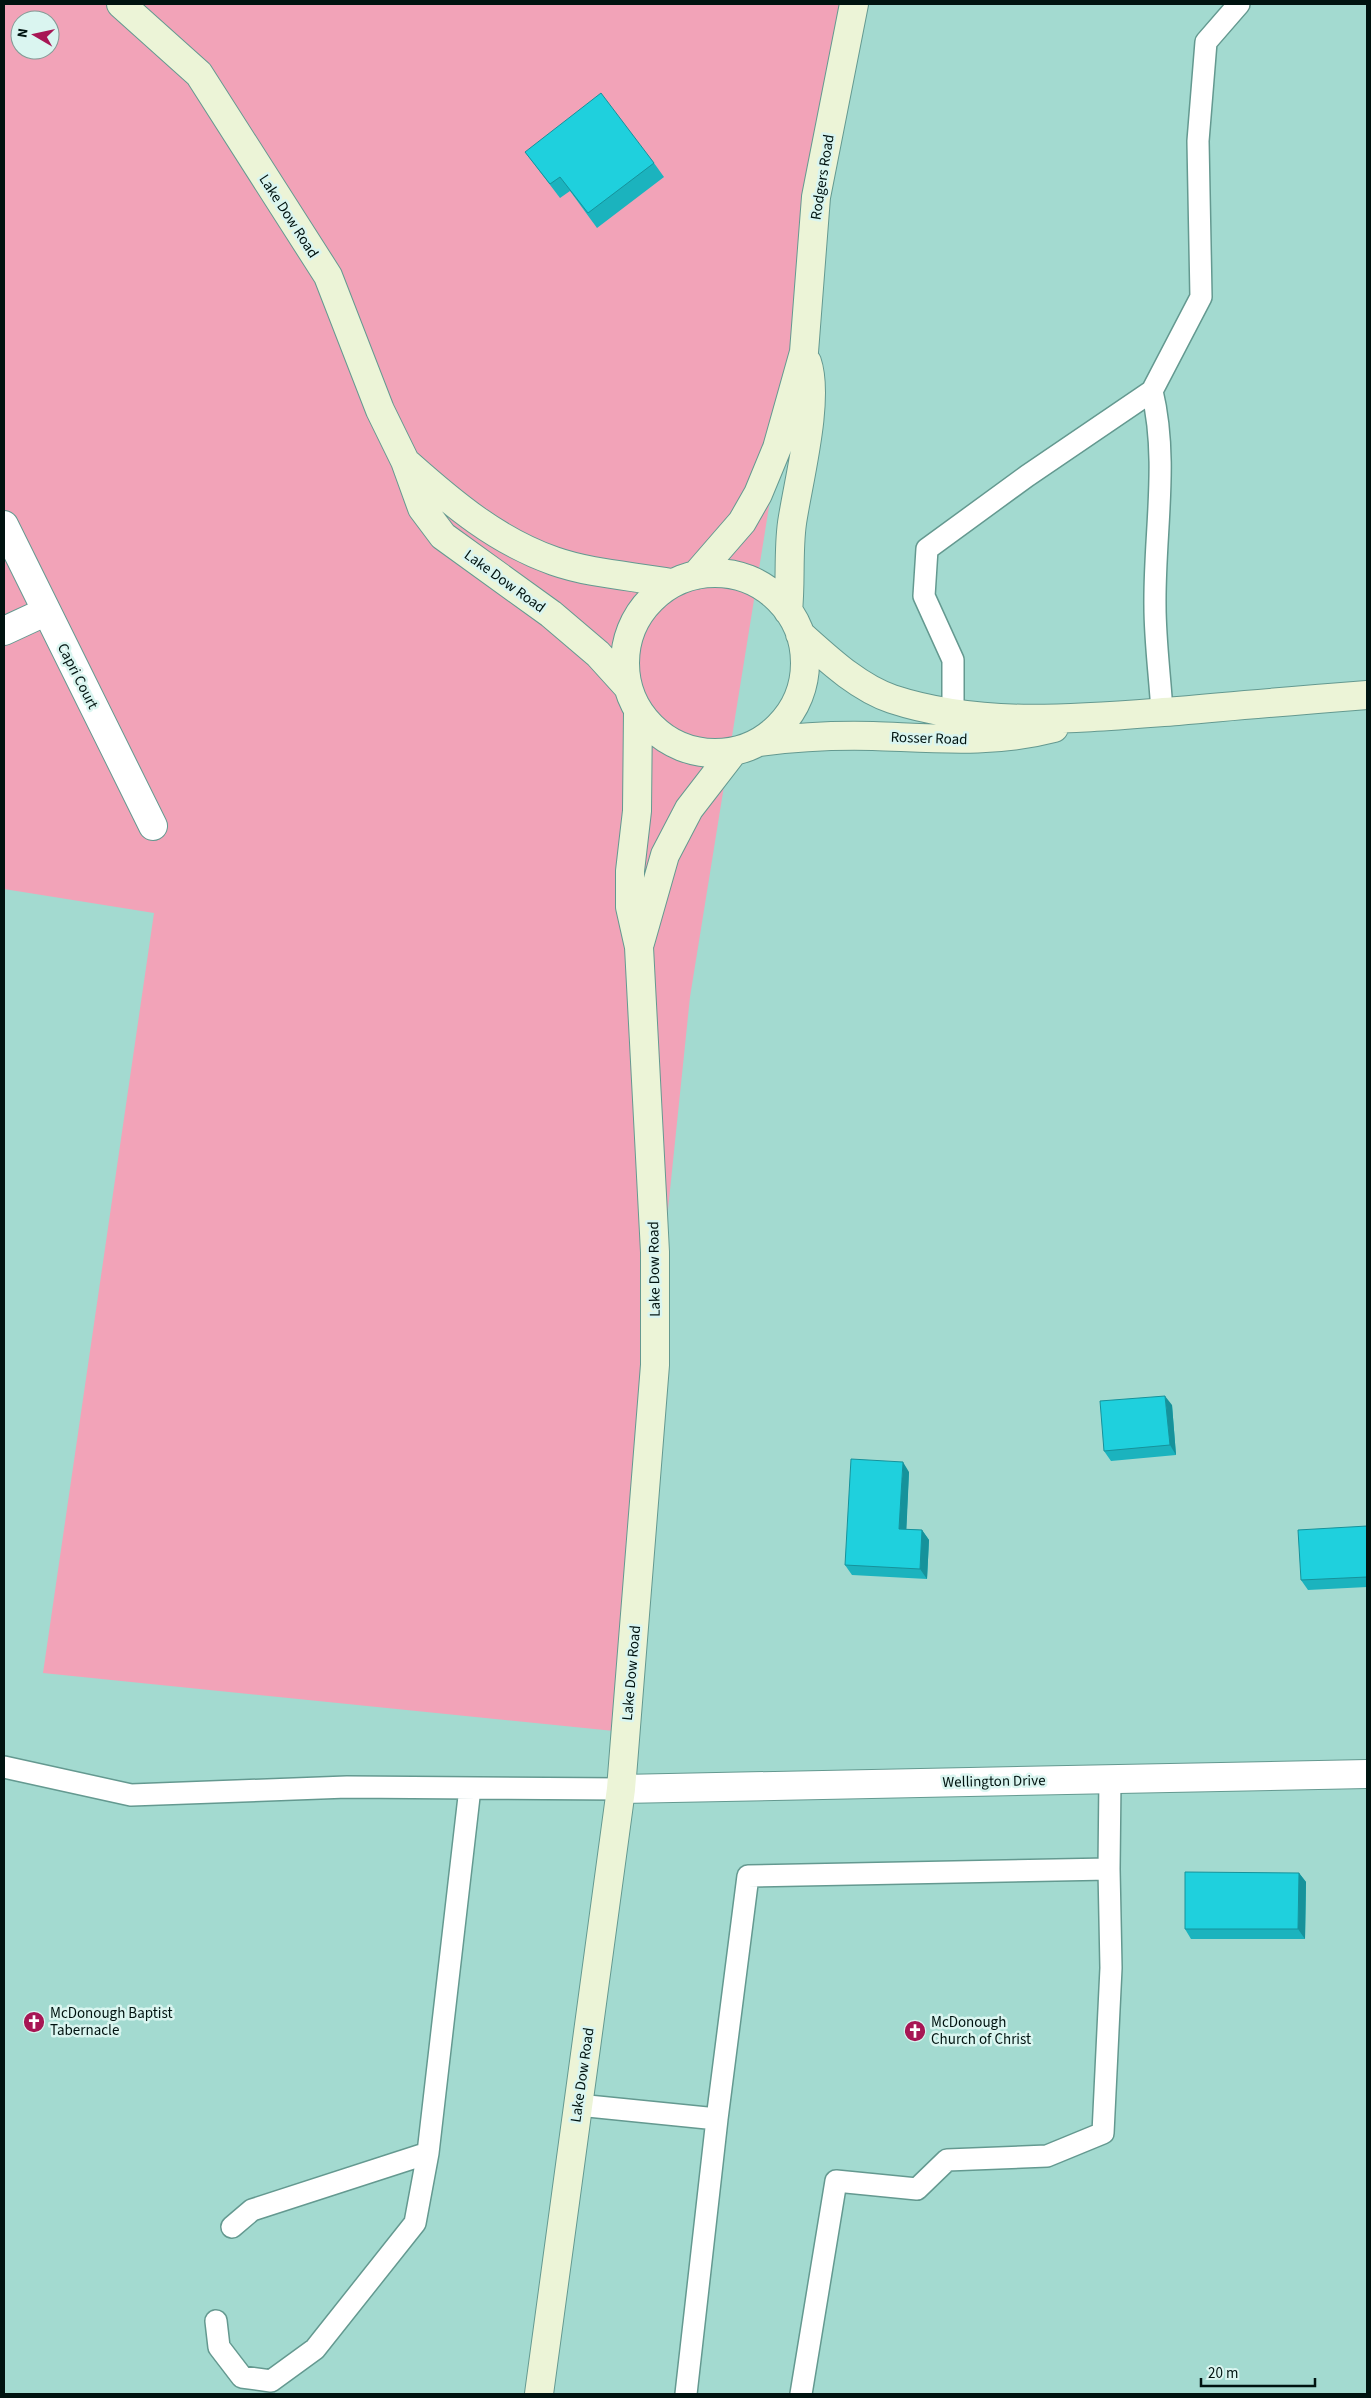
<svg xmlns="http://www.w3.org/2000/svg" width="1371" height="2398" font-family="'Source Sans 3',sans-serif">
  <rect width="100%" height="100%" fill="#a3dad0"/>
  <path fill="#f2a3b8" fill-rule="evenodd" d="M 4,4 L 850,4 L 690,997 L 614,1731 L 43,1673 L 154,913 L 4,889 ZM 20,20 L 50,20 L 50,50 L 20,50 Z"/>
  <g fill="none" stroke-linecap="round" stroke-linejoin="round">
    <g stroke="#649990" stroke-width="24">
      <path id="lane" d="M 1152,391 C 1169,461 1154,534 1155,606 C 1155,641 1160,677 1162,712
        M 953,714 L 953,660 L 924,596 L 927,549 L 1027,476 L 1152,391 L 1201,297 L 1198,141 L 1206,42 L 1239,4
        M 4,1767 L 131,1795 L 347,1787 L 621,1789
        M 578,2105 L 717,2119 L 686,2394
        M 717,2119 L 748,1876 L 1109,1869 L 1110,1779
        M 232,2227 L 252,2210 L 428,2153
        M 216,2321 L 219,2347 L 242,2377 L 271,2381 L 315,2349 L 415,2223 L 428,2153 L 470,1788
        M 801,2394 L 836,2181 L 917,2189 L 947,2160 L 1047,2156 L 1103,2133 L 1111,1968 L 1109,1869"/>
    </g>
    <g stroke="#649990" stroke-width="30">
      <path id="street" d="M 4,525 L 153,826
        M 4,631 L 45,612
        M 621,1789 L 1367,1774"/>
    </g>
    <g stroke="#649990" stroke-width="30">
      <path id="secondary" d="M 121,4 L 199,74 L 328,276 L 380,410 L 405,461 L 422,508 L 443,536 L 551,614 L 598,654 L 627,686
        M 408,464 C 453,504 497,541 554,561 C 591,574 633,576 671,583
        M625 663a90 90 0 1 1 180 0a90 90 0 1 1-180 0Z
        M 696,575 L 742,522 L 758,494 L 777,448 L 804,352 L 816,197 L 854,4
        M 788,611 C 791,582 788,552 792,523 C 798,482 820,399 807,362
        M 800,634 C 827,658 857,687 892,699 C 983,729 1085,718 1178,711 C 1241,705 1304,700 1367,695
        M 759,742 C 797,737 834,735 873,736 C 934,738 993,744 1054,728
        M 640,943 L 665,855 L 689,809 L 733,752
        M 539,2394 L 621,1789 L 655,1365 L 655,1252 L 639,947 L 630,907 L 630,871 L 637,811 L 638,711"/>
    </g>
    <use href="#lane" stroke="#fff" stroke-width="21"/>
    <use href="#street" stroke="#fff" stroke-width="28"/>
    <use href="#secondary" stroke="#ecf4d7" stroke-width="28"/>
  </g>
  <path fill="#1bb3be" d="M 525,152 L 654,163 L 664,177 L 597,228 L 570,191 L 560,198 Z
    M 1172,1405 L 1176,1455 L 1111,1461 L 1104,1451 Z
    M 909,1472 L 906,1529 L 922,1530 L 929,1540 L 927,1579 L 852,1575 L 845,1565 Z
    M 1367,1526 L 1367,1587 L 1308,1590 L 1301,1580 Z
    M 1299,1873 L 1306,1882 L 1305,1939 L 1191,1939 L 1185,1929 Z"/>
  <path fill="#16929b" d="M 1165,1396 L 1172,1405 L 1176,1455 L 1170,1445 Z
    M 903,1462 L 909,1472 L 906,1539 L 899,1529 Z
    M 922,1530 L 929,1540 L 927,1579 L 920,1569 Z
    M 1299,1873 L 1306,1882 L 1305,1939 L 1298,1929 Z"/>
  <path fill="#1fd0dd" stroke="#16929b" d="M 601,93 L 654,163 L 588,213 L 560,177 L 550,184 L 525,152 Z
    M 1165,1396 L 1170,1445 L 1104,1451 L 1100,1401 Z
    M 851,1459 L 903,1462 L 899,1529 L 922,1530 L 920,1569 L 845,1565 Z
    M 1367,1526 L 1367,1577 L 1301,1580 L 1298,1530 Z
    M 1185,1872 L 1299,1873 L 1298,1929 L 1185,1929 Z"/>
  <defs>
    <g id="church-disc" transform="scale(1.125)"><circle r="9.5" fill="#a71654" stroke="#daf5f0"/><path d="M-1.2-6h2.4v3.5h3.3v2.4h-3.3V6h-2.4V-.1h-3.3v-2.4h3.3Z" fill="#fff"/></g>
  </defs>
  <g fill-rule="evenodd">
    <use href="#church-disc" x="34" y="2022"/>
    <use href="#church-disc" x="915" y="2031"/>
  </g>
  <g text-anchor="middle" stroke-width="5" stroke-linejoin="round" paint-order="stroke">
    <g font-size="15" fill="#001310" stroke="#daf5f0">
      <text transform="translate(822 177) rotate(-81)" y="5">Rodgers Road</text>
      <text transform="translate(289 216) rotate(57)" y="5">Lake Dow Road</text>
      <text transform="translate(505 581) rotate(36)" y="5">Lake Dow Road</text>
      <text transform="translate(78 676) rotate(63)" y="5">Capri Court</text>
      <text transform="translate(929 738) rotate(2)" y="5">Rosser Road</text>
      <text transform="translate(654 1269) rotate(-91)" y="5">Lake Dow Road</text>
      <text transform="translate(631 1673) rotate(-85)" y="5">Lake Dow Road</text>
      <text transform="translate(994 1781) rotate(-1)" y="5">Wellington Drive</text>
      <text transform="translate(582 2075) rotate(-82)" y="5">Lake Dow Road</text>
    </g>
    <g font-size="15" fill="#001310" stroke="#daf5f0" text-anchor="start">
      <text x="50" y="2018">McDonough Baptist<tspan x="50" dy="17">Tabernacle</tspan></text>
      <text x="931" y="2027">McDonough<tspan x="931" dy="17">Church of Christ</tspan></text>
    </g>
  </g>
  <rect width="1371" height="2398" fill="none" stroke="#001310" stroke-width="10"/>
  <g transform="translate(35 35) rotate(279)"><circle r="24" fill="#daf5f0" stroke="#839b96"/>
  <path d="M0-4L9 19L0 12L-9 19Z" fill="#a71654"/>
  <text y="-8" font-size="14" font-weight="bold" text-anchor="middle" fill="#001310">N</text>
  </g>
  <path d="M1201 2378v8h114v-8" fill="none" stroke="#001310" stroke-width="2.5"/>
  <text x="1208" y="2378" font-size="15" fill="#001310" stroke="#daf5f0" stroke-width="4" paint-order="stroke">20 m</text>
</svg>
